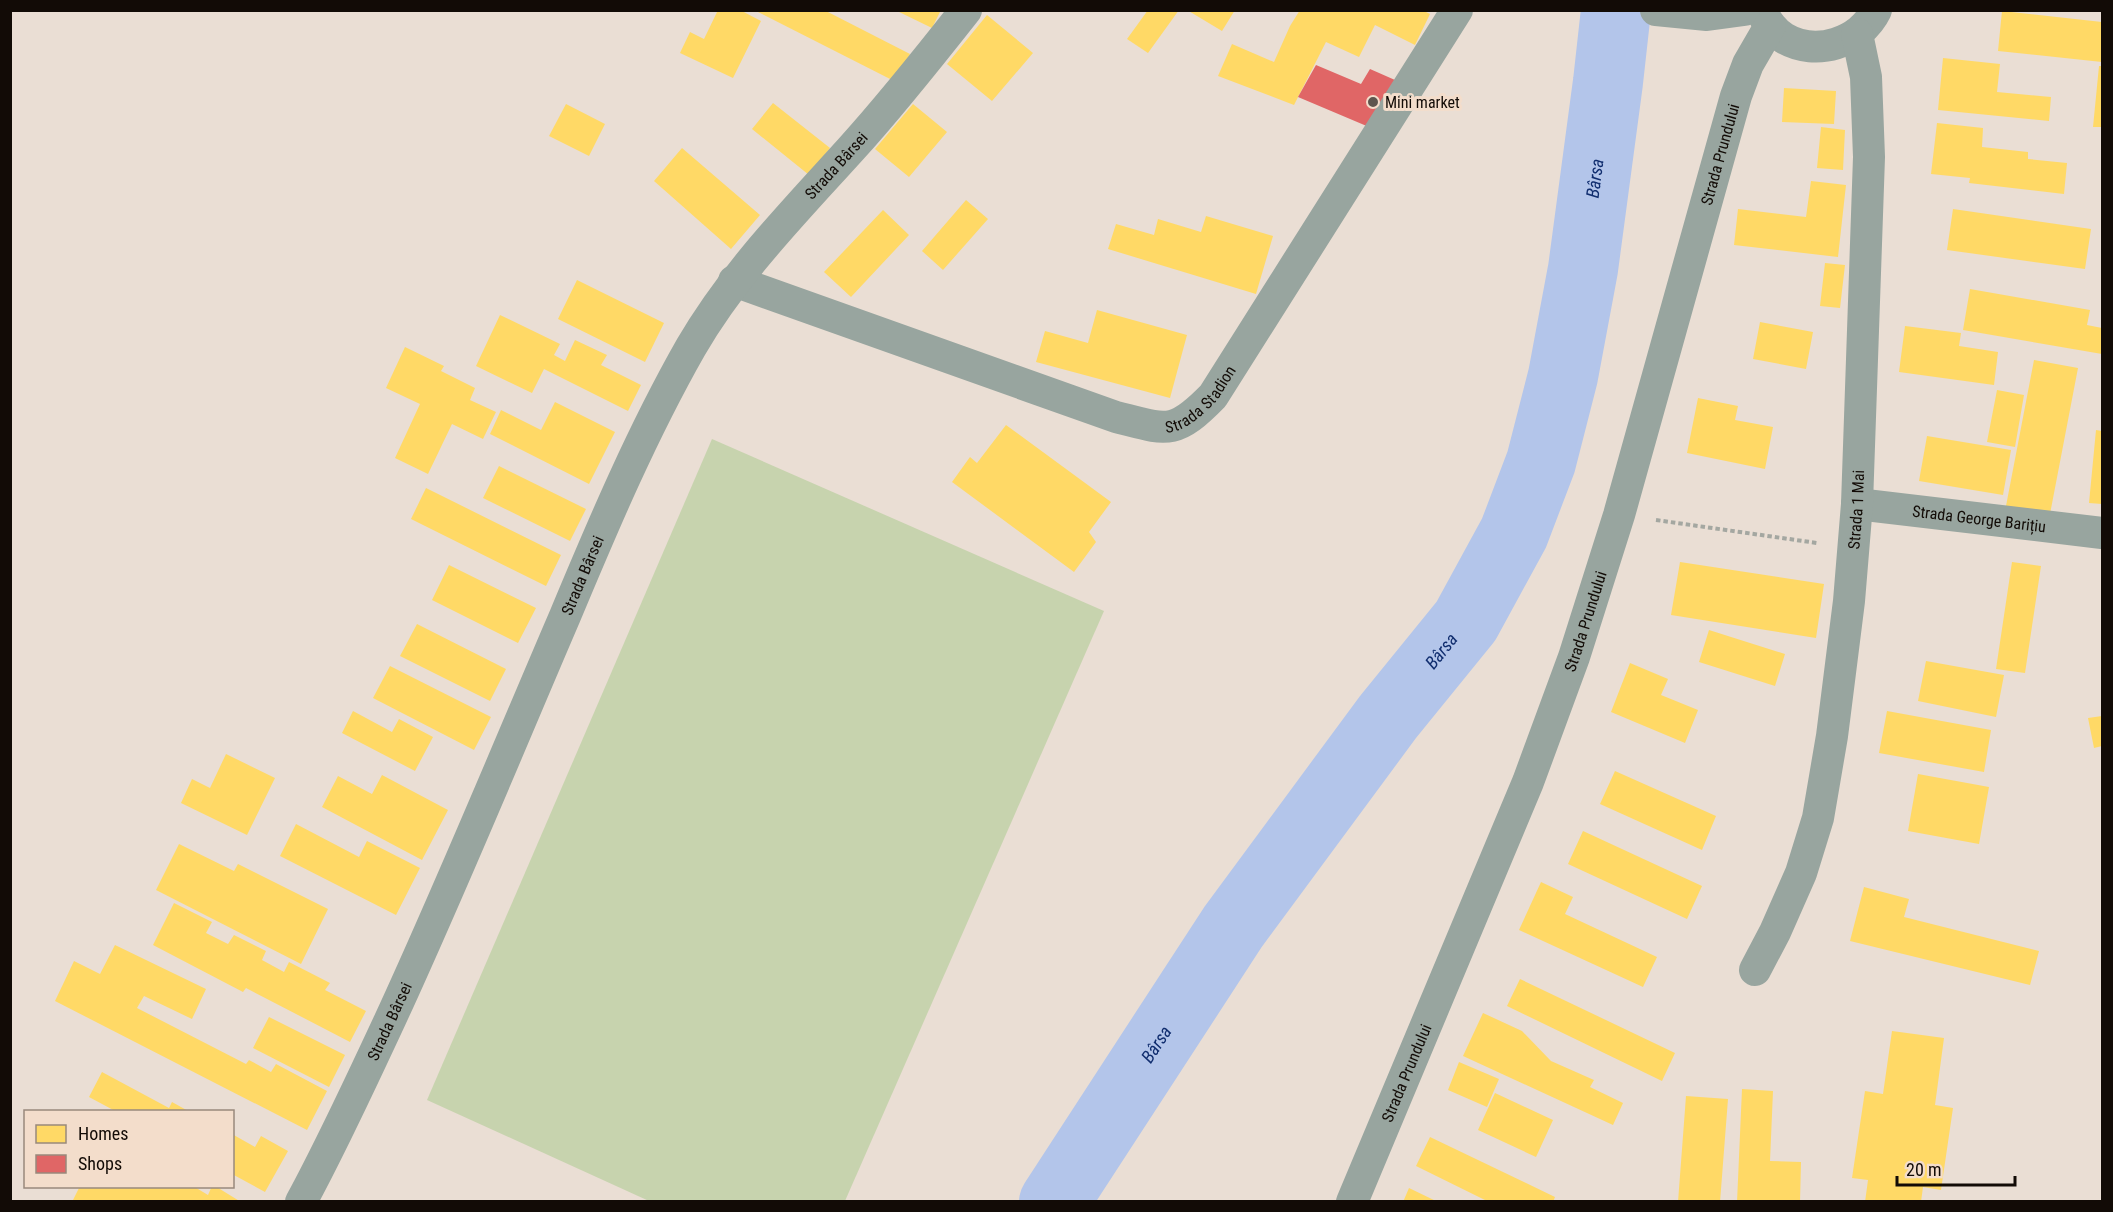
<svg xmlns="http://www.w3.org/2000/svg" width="2113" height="1212" font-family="'Roboto Condensed',sans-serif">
  <rect width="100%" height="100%" fill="#eaded4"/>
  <path fill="#c7d3ae" d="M 712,439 L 1104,611 L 845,1201 L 649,1201 L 427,1100 Z"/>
  <path fill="#ffd966" d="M 718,10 L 740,10 L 761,21 L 733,78 L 680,53 L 690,32 L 704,39 Z
    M 754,10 L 824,10 L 910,54 L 896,82 Z
    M 895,10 L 941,10 L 932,28 Z
    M 1148,10 L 1179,10 L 1148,53 L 1127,39 Z
    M 1187,10 L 1235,10 L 1222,31 Z
    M 1300,10 L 1422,10 L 1430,14 L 1415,45 L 1375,25 L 1359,57 L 1326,42 L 1294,105 L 1218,76 L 1232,44 L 1274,62 L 1290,26 Z
    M 2002,11 L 2102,22 L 2102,62 L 1998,51 Z
    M 987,15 L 1033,53 L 992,101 L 947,64 Z
    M 1943,58 L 2000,64 L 1997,92 L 2051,97 L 2049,121 L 1938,110 Z
    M 2099,66 L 2102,66 L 2102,127 L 2093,127 Z
    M 1784,88 L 1836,91 L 1834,124 L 1782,122 Z
    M 773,103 L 830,148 L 809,175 L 752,129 Z
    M 566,104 L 605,124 L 589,156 L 549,136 Z
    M 913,104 L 947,132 L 909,177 L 875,149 Z
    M 1937,123 L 1983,128 L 1982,147 L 2028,152 L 2028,159 L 2067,163 L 2064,194 L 1969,183 L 1970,178 L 1931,174 Z
    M 1821,127 L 1845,130 L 1843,170 L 1817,168 Z
    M 682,148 L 760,215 L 731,249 L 654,181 Z
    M 1811,181 L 1846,185 L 1838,257 L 1734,245 L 1738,209 L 1806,217 Z
    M 966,200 L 988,219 L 943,270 L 922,251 Z
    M 1953,209 L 2091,229 L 2085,269 L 1947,250 Z
    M 883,210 L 909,235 L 851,297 L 824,272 Z
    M 1206,216 L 1273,236 L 1256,294 L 1108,249 L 1116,224 L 1154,235 L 1158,219 L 1201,232 Z
    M 1825,263 L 1845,265 L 1840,308 L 1820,306 Z
    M 577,280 L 664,323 L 645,362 L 558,319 Z
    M 1970,289 L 2090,310 L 2087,325 L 2102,328 L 2102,354 L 1963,330 Z
    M 1097,310 L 1187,335 L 1170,398 L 1036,362 L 1045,331 L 1088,343 Z
    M 500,315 L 560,344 L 554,355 L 565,361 L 575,340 L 607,355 L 601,365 L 641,385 L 628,411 L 544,369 L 532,393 L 476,366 Z
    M 1760,322 L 1813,332 L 1806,369 L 1753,359 Z
    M 1905,326 L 1961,333 L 1959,346 L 1998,352 L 1994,385 L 1899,372 Z
    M 405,347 L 444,366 L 441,371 L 475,388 L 470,400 L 496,412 L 483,439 L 452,424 L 428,474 L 395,458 L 420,404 L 386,388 Z
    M 2034,360 L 2078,368 L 2050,514 L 2006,506 Z
    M 1997,390 L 2024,395 L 2015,447 L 1987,442 Z
    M 1698,398 L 1738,406 L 1735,420 L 1773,427 L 1765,469 L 1687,453 Z
    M 555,402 L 615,432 L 589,484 L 490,434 L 501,410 L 541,430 Z
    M 1006,425 L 1111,502 L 1089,532 L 1096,542 L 1074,572 L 952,482 L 970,457 L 977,463 Z
    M 2096,430 L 2102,431 L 2102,504 L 2089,503 Z
    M 1927,436 L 2011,450 L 2003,495 L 1919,481 Z
    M 499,466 L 586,509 L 570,541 L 483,498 Z
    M 426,488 L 561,555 L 546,586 L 411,519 Z
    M 1680,562 L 1824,584 L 1816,638 L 1671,615 Z
    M 2012,562 L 2041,566 L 2025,673 L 1996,669 Z
    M 449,565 L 536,608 L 518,643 L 432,600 Z
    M 417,624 L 506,669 L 490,701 L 400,656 Z
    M 1709,630 L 1785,654 L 1775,686 L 1699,662 Z
    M 1926,661 L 2004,675 L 1996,717 L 1918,701 Z
    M 1630,663 L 1668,679 L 1661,695 L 1698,710 L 1685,743 L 1611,712 Z
    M 390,666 L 491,717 L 474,750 L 373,698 Z
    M 353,711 L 392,732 L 399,719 L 433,737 L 415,771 L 342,733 Z
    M 1887,711 L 1991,730 L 1984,772 L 1879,753 Z
    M 2102,716 L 2102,746 L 2094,748 L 2088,718 Z
    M 226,754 L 275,778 L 247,835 L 181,803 L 192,779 L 210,788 Z
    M 1615,771 L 1716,816 L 1702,850 L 1600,804 Z
    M 1918,774 L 1989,787 L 1979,844 L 1908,831 Z
    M 382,775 L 448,810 L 422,860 L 322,807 L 338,776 L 372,794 Z
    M 296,824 L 359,857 L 367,841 L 420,868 L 396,915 L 280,856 Z
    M 1583,831 L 1702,886 L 1687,919 L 1568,864 Z
    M 179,844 L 234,871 L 238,864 L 328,909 L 301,964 L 156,890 Z
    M 1541,882 L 1573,897 L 1565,914 L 1657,957 L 1643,987 L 1519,930 Z
    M 1864,887 L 1909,899 L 1904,917 L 2039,951 L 2030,985 L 1850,941 Z
    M 174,903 L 212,922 L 206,933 L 228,944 L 234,935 L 266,951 L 262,960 L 284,972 L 289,962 L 330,983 L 325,990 L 366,1011 L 350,1042 L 246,988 L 243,992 L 153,945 Z
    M 115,945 L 206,989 L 192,1019 L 144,996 L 137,1008 L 246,1064 L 249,1060 L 271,1072 L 276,1064 L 327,1091 L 307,1130 L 55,1001 L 74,961 L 100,974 Z
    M 1520,979 L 1675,1053 L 1662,1081 L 1507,1006 Z
    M 1483,1013 L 1522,1031 L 1551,1061 L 1594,1080 L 1590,1087 L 1623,1103 L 1613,1125 L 1463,1056 Z
    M 269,1017 L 345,1055 L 329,1087 L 253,1048 Z
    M 1892,1031 L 1944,1038 L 1935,1105 L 1953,1108 L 1941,1190 L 1923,1187 L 1921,1202 L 1865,1202 L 1868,1180 L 1852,1178 L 1865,1091 L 1883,1094 Z
    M 1459,1062 L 1499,1079 L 1487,1107 L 1448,1090 Z
    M 102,1072 L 169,1108 L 172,1102 L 190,1112 L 117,1112 L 89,1097 Z
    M 1742,1089 L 1773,1091 L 1770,1161 L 1801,1162 L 1800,1202 L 1737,1202 Z
    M 1495,1093 L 1553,1120 L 1536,1157 L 1478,1130 Z
    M 1686,1096 L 1728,1099 L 1720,1202 L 1678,1202 Z
    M 232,1134 L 255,1147 L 261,1136 L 288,1151 L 265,1192 L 232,1174 Z
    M 1430,1137 L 1555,1197 L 1553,1202 L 1489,1202 L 1416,1166 Z
    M 80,1186 L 193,1186 L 208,1195 L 212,1186 L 215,1186 L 241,1202 L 72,1202 Z
    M 1409,1188 L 1438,1202 L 1403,1202 Z"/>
  <path fill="#e06666" d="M 1316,65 L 1361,84 L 1370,69 L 1395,80 L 1369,127 L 1298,97 Z"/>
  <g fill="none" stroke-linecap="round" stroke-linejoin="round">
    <path stroke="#b3c5ea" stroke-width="70" id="s1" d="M 1054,1202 L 1233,927 L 1388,717 L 1466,621 L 1514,533 L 1541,462 L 1563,376 L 1583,269 L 1608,82 L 1616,10"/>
    <path stroke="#a4a7a1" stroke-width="4" stroke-dasharray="4.5 3" stroke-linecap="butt" d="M 1656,520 L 1817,543"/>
    <g stroke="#98a59f" stroke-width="32">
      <path d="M 1656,10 L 1707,15 L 1744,10"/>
      <path d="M 1760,10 C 1767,21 1773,31 1784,38 C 1816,57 1860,43 1876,10"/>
      <path id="s2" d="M 734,281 L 1116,417 C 1167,430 1174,436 1213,396 L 1457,10"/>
      <path id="s3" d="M 1857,504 L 2102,533"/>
      <path id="s4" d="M 1755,970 L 1775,932 L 1801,873 L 1818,818 L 1832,736 L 1849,601 L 1857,504 L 1869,157 L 1866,77 L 1857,34"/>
      <path id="s5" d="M 301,1202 C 333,1143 361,1082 389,1022 C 451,888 507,751 565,616 C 603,525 642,433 691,347 C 734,273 794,212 851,149 C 891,105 929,57 966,10"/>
      <path id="s6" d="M 1352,1202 L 1528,782 L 1574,657 L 1619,515 L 1736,96 L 1748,64 L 1770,26"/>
    </g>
  </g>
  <circle fill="#5e554e" stroke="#f3ddcb" stroke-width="2" cx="1373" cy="102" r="6"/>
  <g text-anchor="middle" stroke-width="6" stroke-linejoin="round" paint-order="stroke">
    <g font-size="16" fill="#120b06" stroke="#f3ddcb" text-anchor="start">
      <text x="1385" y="108">Mini market</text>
    </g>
    <g font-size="16" fill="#120b06" stroke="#f3ddcb">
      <text dy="6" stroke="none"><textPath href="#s6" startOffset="1112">Strada Prundului</textPath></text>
      <text dy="6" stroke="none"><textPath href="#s5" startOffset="1173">Strada Bârsei</textPath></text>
      <text dy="6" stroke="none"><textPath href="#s2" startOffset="502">Strada Stadion</textPath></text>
      <text dy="6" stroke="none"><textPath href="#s4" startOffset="476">Strada 1 Mai</textPath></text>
      <text dy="6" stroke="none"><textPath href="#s3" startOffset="123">Strada George Barițiu</textPath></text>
      <text dy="6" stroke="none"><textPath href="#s5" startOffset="687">Strada Bârsei</textPath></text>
      <text dy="6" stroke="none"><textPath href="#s6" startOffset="626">Strada Prundului</textPath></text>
      <text dy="6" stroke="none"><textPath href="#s5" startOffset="201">Strada Bârsei</textPath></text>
      <text dy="6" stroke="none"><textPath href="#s6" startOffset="140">Strada Prundului</textPath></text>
    </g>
    <g font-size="18" font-style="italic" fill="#112e6f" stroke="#f3ddcb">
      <text dy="6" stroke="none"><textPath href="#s1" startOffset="1178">Bârsa</textPath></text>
      <text dy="6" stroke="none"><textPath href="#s1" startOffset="674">Bârsa</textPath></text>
      <text dy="6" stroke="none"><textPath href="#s1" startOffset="188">Bârsa</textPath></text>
    </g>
  </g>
  <rect width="2113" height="1212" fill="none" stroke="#120b06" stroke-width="24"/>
  <rect x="24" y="1110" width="210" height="78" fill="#f3ddcb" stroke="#99897c" stroke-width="1.5"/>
  <rect x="36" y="1125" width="30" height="18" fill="#ffd966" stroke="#99897c" stroke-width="1.5"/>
  <text x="78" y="1140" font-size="18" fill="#120b06">Homes</text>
  <rect x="36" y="1155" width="30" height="18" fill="#e06666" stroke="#99897c" stroke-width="1.5"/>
  <text x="78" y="1170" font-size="18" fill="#120b06">Shops</text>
  <path d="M1897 1176v9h118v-9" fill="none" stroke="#120b06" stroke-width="3"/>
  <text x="1906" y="1176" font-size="18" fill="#120b06" stroke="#f3ddcb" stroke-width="4.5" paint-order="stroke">20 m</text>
</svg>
